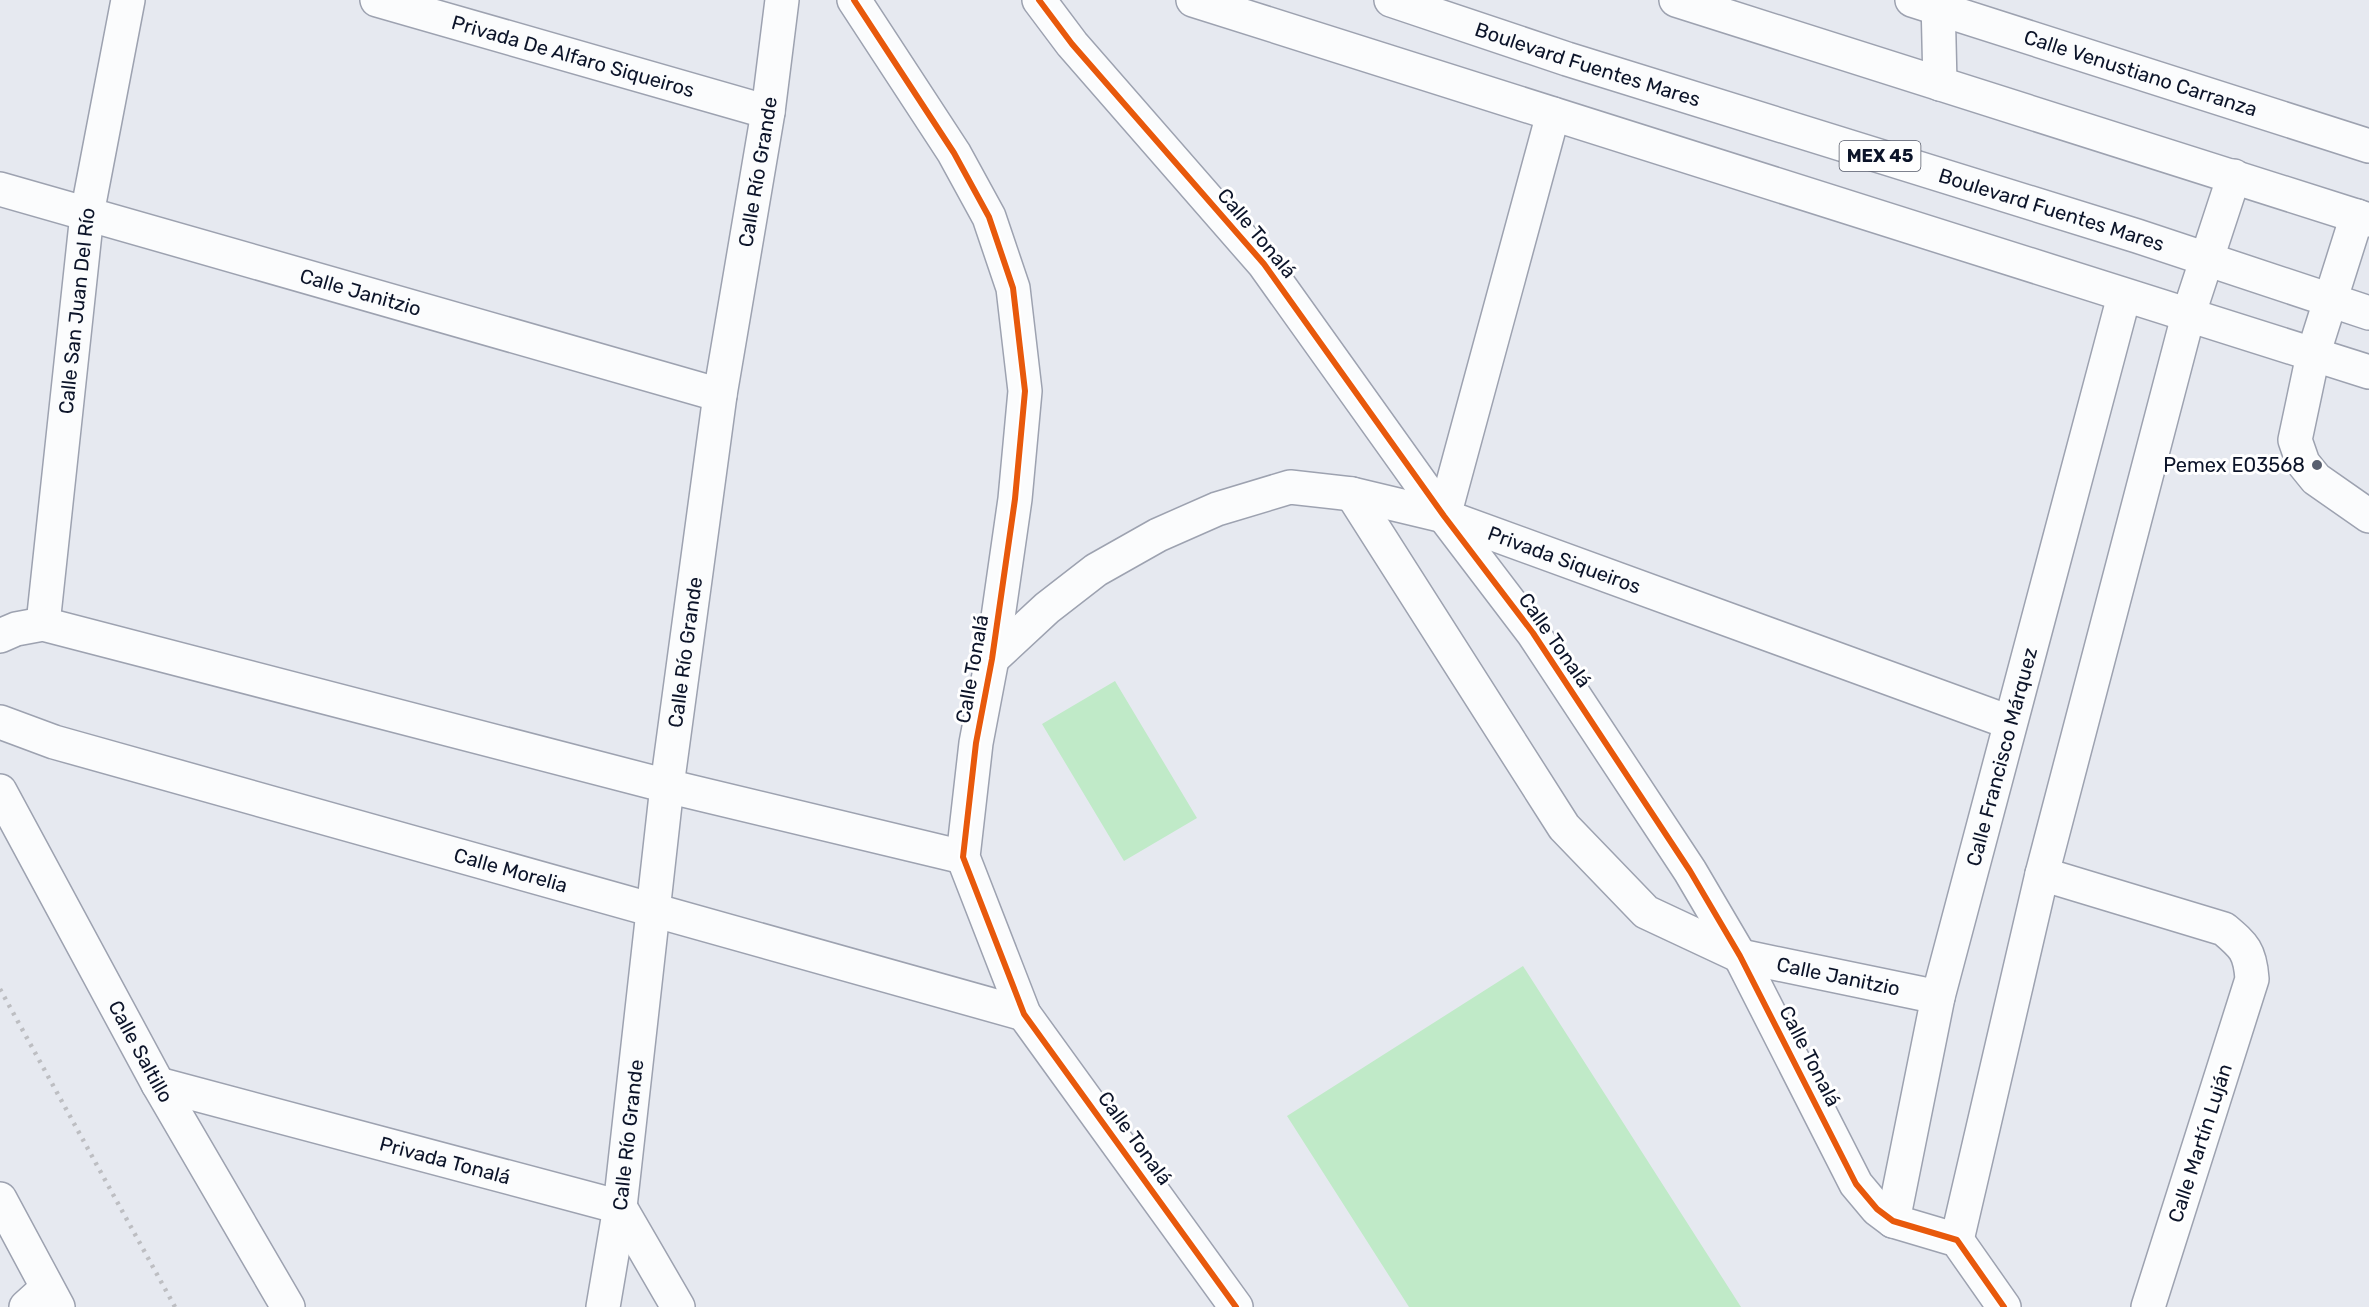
<svg xmlns="http://www.w3.org/2000/svg" width="2369" height="1307" font-family="Rubik,sans-serif">
  <rect width="100%" height="100%" fill="#e6e9f0"/>
  <path fill="#c0eac8" d="M 1115,681 L 1197,818 L 1124,861 L 1042,724 Z
    M 1523,966 L 1741,1307 L 1409,1307 L 1287,1116 Z"/>
  <g fill="none" stroke-linecap="round" stroke-linejoin="round">
    <g stroke="#9da2b0" stroke-width="36">
      <g id="minor">
        <path id="s1" d="M 377,0 L 768,112"/>
        <path d="M 854,0 L 954,153 L 989,217 L 1013,288 L 1025,391 L 1015,499 L 992,659 L 976,743 L 963,857 L 1024,1014 L 1236,1307"/>
        <path d="M 1039,0 L 1072,44 L 1264,264 L 1444,516 L 1533,633 L 1690,871 L 1740,956 L 1856,1184 L 1877,1209 L 1893,1221 L 1957,1240 L 2004,1307"/>
        <path d="M 1193,0 L 2369,372"/>
        <path id="s2" d="M 1912,0 L 2369,146"/>
        <path d="M 1938,0 L 1940,84"/>
        <path id="s3" d="M 0,189 L 720,395"/>
        <path d="M 2357,216 L 2313,355 L 2295,440 L 2303,463 L 2316,479 L 2369,516"/>
        <path id="s4" d="M 1352,494 L 1564,827 L 1646,912 L 1740,956 L 1938,997"/>
        <path d="M 1444,516 L 1553,114"/>
        <path id="s5" d="M 43,624 L 87,214 L 128,0"/>
        <path d="M 0,636 L 16,629 L 43,624 L 667,786 L 963,857"/>
        <path id="s6" d="M 992,659 L 1047,608 L 1096,570 L 1158,535 L 1217,509 L 1290,487 L 1352,494 L 1444,516 L 2009,722"/>
        <path id="s7" d="M 0,722 L 54,742 L 1024,1014"/>
        <path id="s8" d="M 0,791 L 158,1084 L 288,1307"/>
        <path d="M 2042,874 L 2224,929 C 2244,946 2250,951 2252,979 L 2148,1307"/>
        <path id="s9" d="M 158,1084 L 620,1207 L 678,1307"/>
        <path d="M 0,1199 L 58,1307"/>
        <path id="s10" d="M 1893,1221 L 1938,997 L 2124,296"/>
        <path d="M 1957,1240 L 2042,874 L 2188,316 L 2234,176"/>
        <path d="M 26,1307 L 47,1288"/>
        <path id="s11" d="M 603,1307 L 620,1207 L 667,786 L 720,395 L 768,112 L 782,0"/>
      </g>
    </g>
    <g stroke="#9da2b0" stroke-width="36">
      <g id="major">
        <path id="s12" d="M 1391,0 L 1567,59 L 2137,236 L 2369,313"/>
        <path d="M 1676,0 L 2369,220"/>
      </g>
    </g>
    <use href="#minor" stroke="#fbfcfd" stroke-width="33"/>
    <use href="#major" stroke="#fbfcfd" stroke-width="33"/>
    <path stroke="#bdbec2" stroke-width="4.5" stroke-dasharray="3 6" stroke-linecap="butt" d="M 0,989 L 175,1307"/>
    <g stroke="#fff" stroke-width="10">
      <path id="cycleway" d="M 854,0 L 954,153 L 989,217 L 1013,288 L 1025,391 L 1015,499 L 992,659 L 976,743 L 963,857 L 1024,1014 L 1236,1307
        M 1039,0 L 1072,44 L 1264,264 L 1444,516 L 1533,633 L 1690,871 L 1740,956 L 1856,1184 L 1877,1209 L 1893,1221 L 1957,1240 L 2004,1307"/>
    </g>
    <use href="#cycleway" stroke="#e8590c" stroke-width="6"/>
  </g>
  <circle fill="#585f6f" stroke="#fff" stroke-width="2" cx="2317" cy="465" r="6"/>
  <g text-anchor="middle" stroke-width="6" stroke-linejoin="round" paint-order="stroke">
    <rect fill="#fff" stroke="#555a69" stroke-width="1.5" x="1839.5" y="141" width="81" height="30" rx="4.5"/>
    <g font-size="18" font-weight="bold" fill="#0c1429">
      <text x="1880" y="162">MEX 45</text>
    </g>
    <g font-size="20" fill="#0c1429" stroke="#fff">
      <text dy="7" stroke="none"><textPath href="#s1" startOffset="204">Privada De Alfaro Siqueiros</textPath></text>
      <text dy="7" stroke="none"><textPath href="#s12" startOffset="207">Boulevard Fuentes Mares</textPath></text>
      <text dy="7" stroke="none"><textPath href="#s2" startOffset="240">Calle Venustiano Carranza</textPath></text>
      <text dy="7" stroke="none"><textPath href="#s11" startOffset="1146">Calle Río Grande</textPath></text>
      <text dy="7" stroke="none"><textPath href="#s12" startOffset="693">Boulevard Fuentes Mares</textPath></text>
      <text transform="translate(1257 233) rotate(50)" y="7">Calle Tonalá</text>
      <text dy="7" stroke="none"><textPath href="#s3" startOffset="375">Calle Janitzio</textPath></text>
      <text dy="7" stroke="none"><textPath href="#s5" startOffset="315">Calle San Juan Del Río</textPath></text>
      <text dy="7" stroke="none"><textPath href="#s6" startOffset="634">Privada Siqueiros</textPath></text>
      <text transform="translate(1555 640) rotate(55)" y="7">Calle Tonalá</text>
      <text dy="7" stroke="none"><textPath href="#s11" startOffset="660">Calle Río Grande</textPath></text>
      <text transform="translate(972 669) rotate(-80)" y="7">Calle Tonalá</text>
      <text dy="7" stroke="none"><textPath href="#s10" startOffset="477">Calle Francisco Márquez</textPath></text>
      <text dy="7" stroke="none"><textPath href="#s7" startOffset="532">Calle Morelia</textPath></text>
      <text dy="7" stroke="none"><textPath href="#s4" startOffset="717">Calle Janitzio</textPath></text>
      <text dy="7" stroke="none"><textPath href="#s8" startOffset="296">Calle Saltillo</textPath></text>
      <text transform="translate(1810 1056) rotate(63)" y="7">Calle Tonalá</text>
      <text dy="7" stroke="none"><textPath href="#s11" startOffset="174">Calle Río Grande</textPath></text>
      <text transform="translate(1135 1138) rotate(54)" y="7">Calle Tonalá</text>
      <text transform="translate(2200 1143) rotate(-72)" y="7">Calle Martín Luján</text>
      <text dy="7" stroke="none"><textPath href="#s9" startOffset="297">Privada Tonalá</textPath></text>
    </g>
    <g font-size="20" fill="#0c1429" stroke="#fff" text-anchor="end">
      <text x="2305" y="472">Pemex E03568</text>
    </g>
  </g>
</svg>
